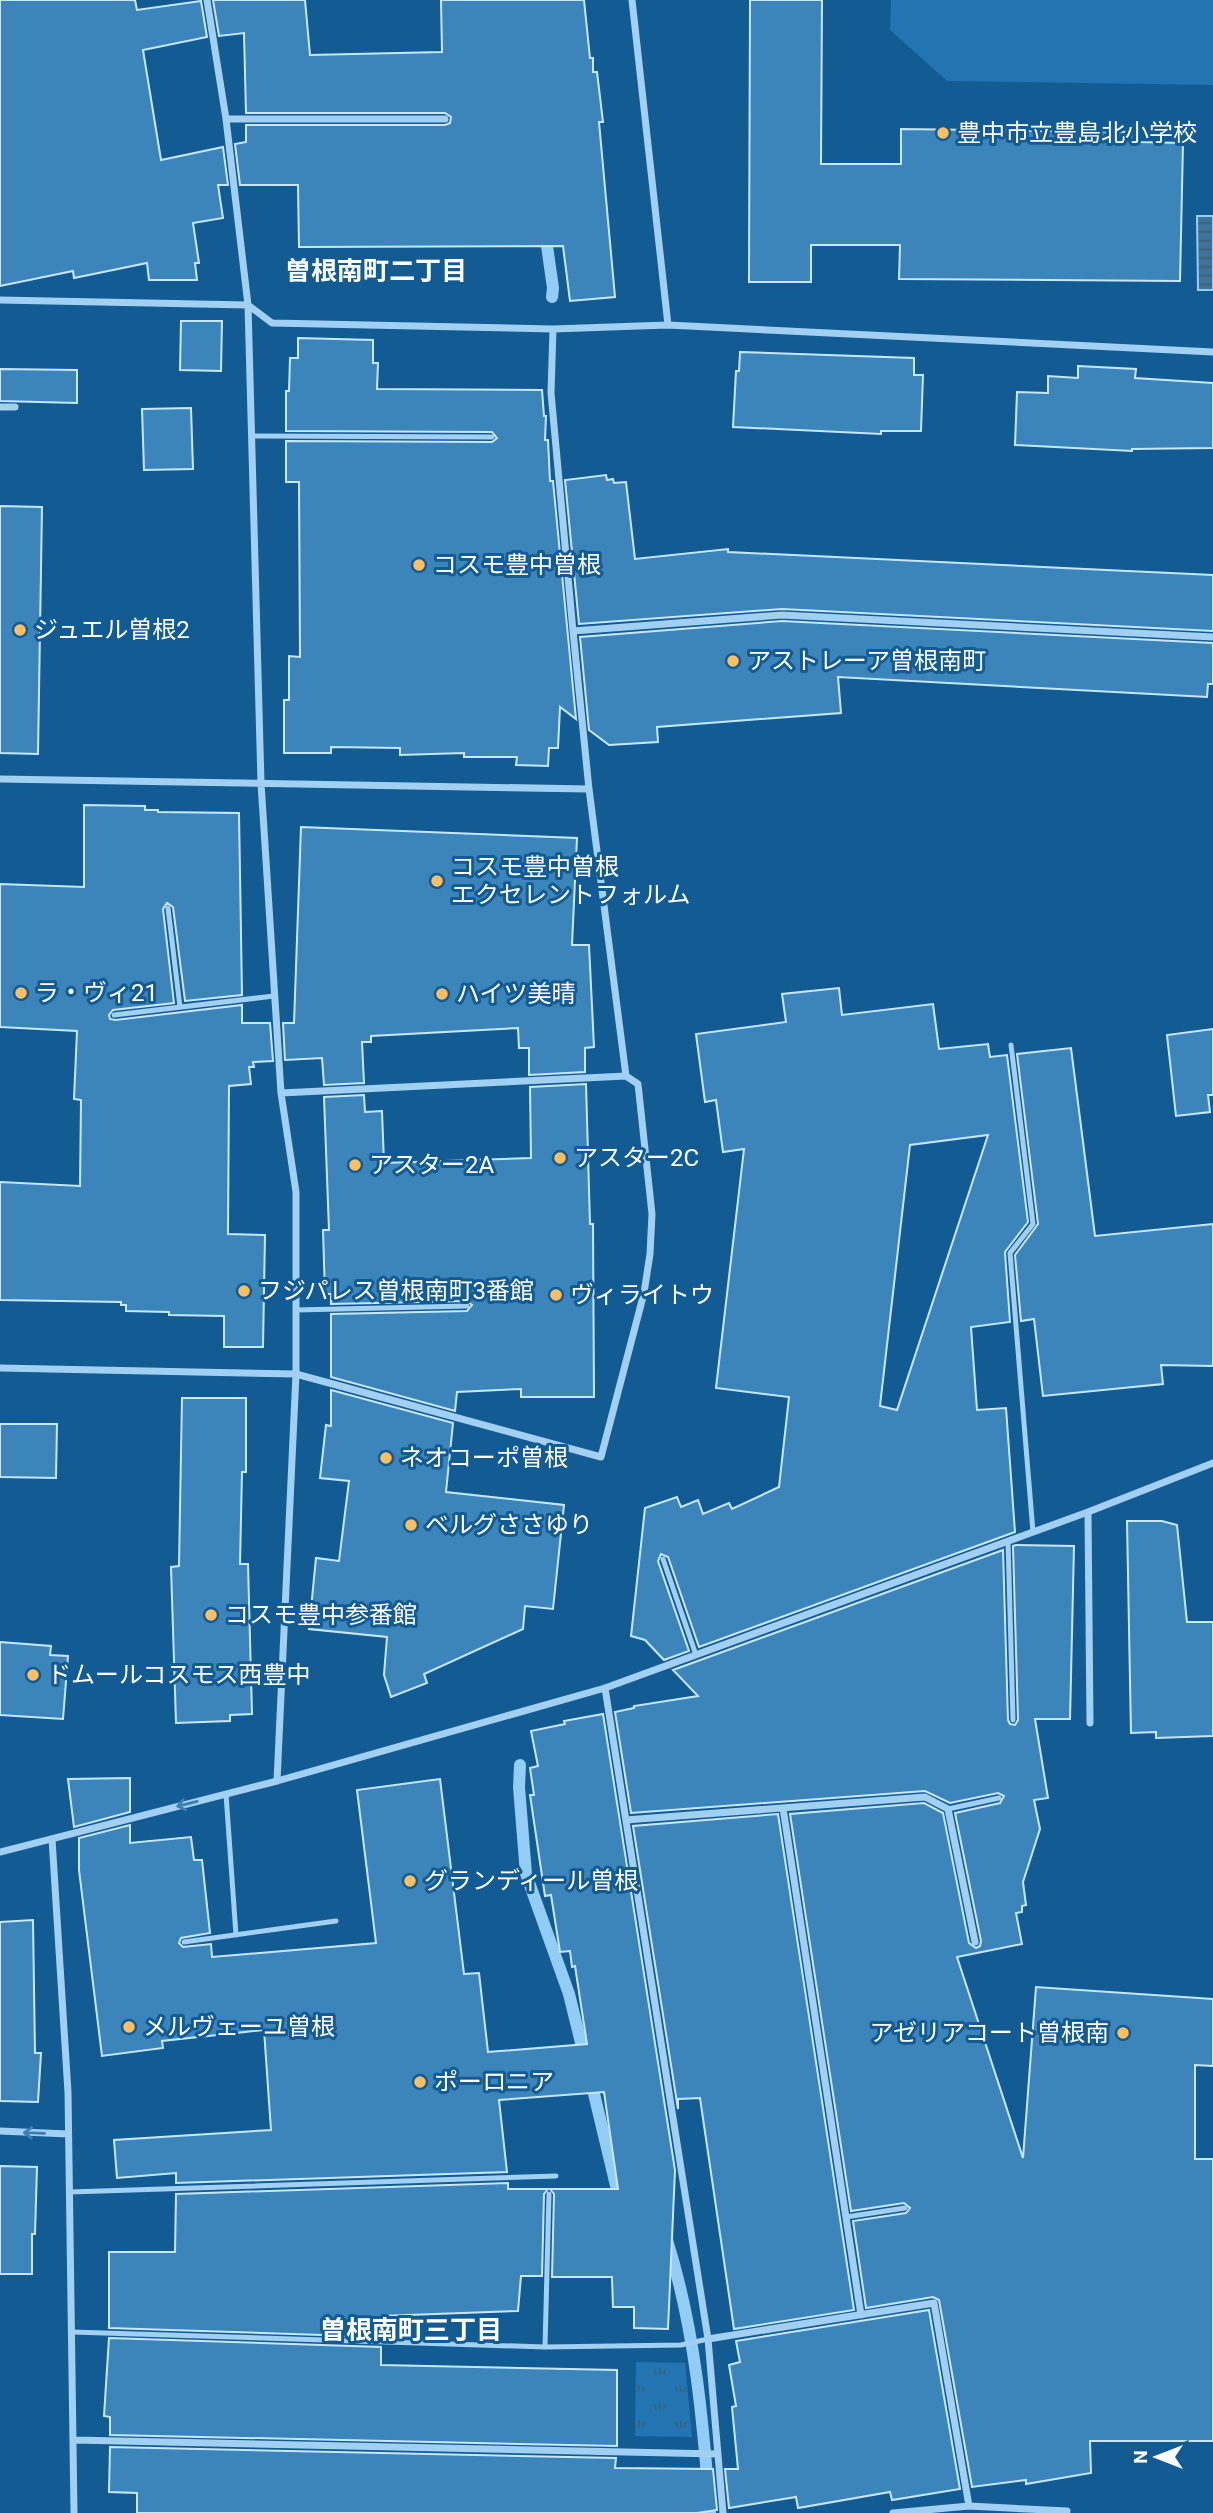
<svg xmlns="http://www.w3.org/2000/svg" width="1213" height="2513" font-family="Roboto,'Noto Sans JP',sans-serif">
  <defs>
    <pattern id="grass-tufts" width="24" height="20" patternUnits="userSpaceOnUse" patternTransform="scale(1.75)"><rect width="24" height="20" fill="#2275b0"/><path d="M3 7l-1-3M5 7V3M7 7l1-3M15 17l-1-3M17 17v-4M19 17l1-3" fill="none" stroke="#37607e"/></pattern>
    <pattern id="water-rules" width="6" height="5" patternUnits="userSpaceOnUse" patternTransform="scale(1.75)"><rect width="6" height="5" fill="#40739b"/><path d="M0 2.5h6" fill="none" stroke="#475c6c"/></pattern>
  </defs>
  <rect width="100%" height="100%" fill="#135b93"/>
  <path fill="url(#grass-tufts)" d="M 636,2362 L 685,2363 L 692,2437 L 635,2436 Z"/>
  <path fill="#2275b0" d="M 891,0 L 1213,0 L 1213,85 L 947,81 L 890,30 Z"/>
  <path fill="url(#water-rules)" stroke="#93cdf5" stroke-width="2" d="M 1197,216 L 1213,216 L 1213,290 L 1198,290 Z"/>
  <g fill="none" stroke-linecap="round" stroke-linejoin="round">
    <path stroke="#93cdf5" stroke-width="12" d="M 545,232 L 553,288 L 552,297
      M 520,1765 L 519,1787 L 526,1874 L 569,1994 L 585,2059
      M 590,2077 L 619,2198 L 626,2201
      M 667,2240 C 695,2329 703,2421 710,2513"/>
  </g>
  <path fill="#3c85bb" stroke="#c8e7fd" stroke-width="2" fill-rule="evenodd" d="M 0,0 L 135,0 L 137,10 L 201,1 L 207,37 L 143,50 L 161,160 L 223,147 L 228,185 L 218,185 L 223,218 L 193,223 L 199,263 L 195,263 L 197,280 L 149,280 L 147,263 L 74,278 L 73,271 L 0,286 Z
    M 213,0 L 305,0 L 310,55 L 442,52 L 441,0 L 584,0 L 590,58 L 593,58 L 593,72 L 597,72 L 603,122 L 599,122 L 615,297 L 570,301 L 563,246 L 299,247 L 298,185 L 240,185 L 235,144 L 246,142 L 246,125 L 445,125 L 450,123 L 451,117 L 445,113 L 246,113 L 244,33 L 219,36 Z
    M 750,0 L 822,0 L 821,164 L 901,164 L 901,129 L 1140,132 L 1140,142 L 1183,143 L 1180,281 L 899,279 L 900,245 L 811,245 L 811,282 L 749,282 Z
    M 181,321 L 222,321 L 221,371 L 180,370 Z
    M 298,338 L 373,340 L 373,363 L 378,363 L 377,389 L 542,390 L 544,416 L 546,416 L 545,440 L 548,440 L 550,481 L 553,481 L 576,719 L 560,707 L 558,748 L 549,748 L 548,766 L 516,765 L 517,757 L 464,757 L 464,753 L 400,755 L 400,748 L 331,747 L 331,753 L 284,753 L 284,700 L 289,700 L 289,656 L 300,657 L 299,482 L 286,482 L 286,441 L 492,442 L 497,438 L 492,432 L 286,431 L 286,391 L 289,391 L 290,358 L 298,358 Z
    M 740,352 L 914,358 L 914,375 L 923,375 L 921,431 L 881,431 L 881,434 L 733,427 L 736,371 L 739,371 Z
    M 1078,366 L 1136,369 L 1135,378 L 1213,383 L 1213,448 L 1132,449 L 1132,451 L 1015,445 L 1017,392 L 1048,393 L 1048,376 L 1078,378 Z
    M 0,369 L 77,370 L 77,403 L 0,401 Z
    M 191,408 L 193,469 L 144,470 L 142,409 Z
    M 606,475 L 607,480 L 613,479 L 614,483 L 626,482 L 635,559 L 728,549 L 728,552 L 1213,575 L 1213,631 L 782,609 L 579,624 L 565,480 Z
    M 0,506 L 42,507 L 38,754 L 0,753 Z
    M 782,621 L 1213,643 L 1213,684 L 1208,684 L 1207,697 L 838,677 L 841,713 L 657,727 L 658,742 L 609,745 L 589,730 L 580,637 Z
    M 84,805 L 145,806 L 145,810 L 158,810 L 158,812 L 239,813 L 242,995 L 185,1001 L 173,907 L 167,903 L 163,909 L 174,1003 L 113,1010 L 109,1015 L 110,1019 L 115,1020 L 242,1005 L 242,1023 L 270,1023 L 273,1061 L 253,1062 L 254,1067 L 249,1067 L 251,1084 L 229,1086 L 228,1234 L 265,1235 L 263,1347 L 224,1347 L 224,1316 L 169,1315 L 169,1312 L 126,1311 L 126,1305 L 121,1305 L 121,1302 L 0,1300 L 0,1182 L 80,1186 L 81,1100 L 74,1099 L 77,1031 L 0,1027 L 0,884 L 84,887 Z
    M 301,827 L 577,838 L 572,945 L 589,945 L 594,1047 L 585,1048 L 585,1072 L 529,1075 L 529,1048 L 519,1048 L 518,1028 L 371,1036 L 371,1042 L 362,1042 L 364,1083 L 324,1085 L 322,1058 L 285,1060 L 283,1023 L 294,1023 Z
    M 839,988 L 842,1015 L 933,1004 L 939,1049 L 988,1044 L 990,1057 L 1007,1055 L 1028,1222 L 1005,1252 L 1010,1322 L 971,1327 L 977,1410 L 1006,1408 L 1015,1532 L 699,1647 L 668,1557 L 661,1554 L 658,1561 L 689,1651 L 664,1660 L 645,1640 L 631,1636 L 645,1508 L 677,1497 L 681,1507 L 698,1500 L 703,1514 L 729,1503 L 732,1509 L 779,1487 L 789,1397 L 716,1388 L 744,1149 L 723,1152 L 716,1100 L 705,1102 L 696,1034 L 786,1022 L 782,994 ZM 988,1135 L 897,1410 L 880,1406 L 910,1145 Z
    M 1213,1029 L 1213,1095 L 1208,1095 L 1210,1112 L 1176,1116 L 1167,1035 Z
    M 1071,1048 L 1095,1236 L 1213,1224 L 1213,1366 L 1161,1365 L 1163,1384 L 1043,1396 L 1034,1319 L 1021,1321 L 1015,1255 L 1038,1224 L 1017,1054 Z
    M 586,1084 L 590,1224 L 593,1224 L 594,1397 L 521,1397 L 521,1389 L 457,1392 L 455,1411 L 331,1377 L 331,1314 L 467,1311 L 472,1305 L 467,1301 L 331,1304 L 331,1294 L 325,1294 L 323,1230 L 329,1230 L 324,1097 L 364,1095 L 365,1112 L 382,1111 L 384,1163 L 531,1158 L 530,1087 Z
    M 331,1390 L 453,1423 L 446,1492 L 564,1505 L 553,1609 L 525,1606 L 523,1629 L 424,1674 L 427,1683 L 391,1697 L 384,1675 L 387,1637 L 309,1629 L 316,1558 L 339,1561 L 349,1481 L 320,1478 L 326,1425 L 331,1426 Z
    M 182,1398 L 246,1398 L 246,1472 L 242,1472 L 240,1564 L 248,1564 L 252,1714 L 230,1715 L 230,1721 L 176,1723 L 171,1567 L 179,1566 Z
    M 0,1424 L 57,1424 L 56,1478 L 0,1477 Z
    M 1127,1521 L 1162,1521 L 1177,1525 L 1187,1622 L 1213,1622 L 1213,1736 L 1156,1738 L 1156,1732 L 1131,1733 Z
    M 1016,1545 L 1074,1546 L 1070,1719 L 1035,1719 L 1048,1798 L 1034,1800 L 1040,1829 L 1023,1882 L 1026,1905 L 1022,1906 L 1022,1912 L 1016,1913 L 1022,1944 L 957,1957 L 1023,2158 L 1036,1987 L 1213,1999 L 1213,2066 L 1195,2065 L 1195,2159 L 1213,2159 L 1213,2441 L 1090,2441 L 1091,2473 L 1026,2484 L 1026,2480 L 972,2487 L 939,2300 L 933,2297 L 866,2308 L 853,2221 L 906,2213 L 910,2208 L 904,2203 L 851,2211 L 790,1814 L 924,1803 L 943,1813 L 969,1943 L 976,1948 L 980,1946 L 981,1941 L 955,1813 L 1000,1803 L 1004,1796 L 998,1793 L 950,1803 L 925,1791 L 631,1813 L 615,1712 L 634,1708 L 634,1706 L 698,1696 L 673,1670 L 1003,1550 L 1008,1720 L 1010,1724 L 1015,1725 L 1018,1720 L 1013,1546 Z
    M 0,1642 L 51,1646 L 50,1655 L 68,1656 L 63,1719 L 0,1715 Z
    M 603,1714 L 675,2170 L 668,2329 L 634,2328 L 634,2307 L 613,2307 L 612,2277 L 552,2277 L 554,2194 L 550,2189 L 618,2189 L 604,2092 L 499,2100 L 507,2172 L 176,2183 L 176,2173 L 117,2178 L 114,2140 L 271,2130 L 264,2030 L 162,2041 L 163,2048 L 102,2056 L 79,1870 L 79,1838 L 130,1825 L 130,1843 L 191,1837 L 194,1860 L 202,1860 L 210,1933 L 181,1938 L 179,1943 L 183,1947 L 211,1944 L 212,1957 L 376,1943 L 357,1790 L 440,1779 L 464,1974 L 479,1973 L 488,2052 L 587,2044 L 575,1966 L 572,1967 L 570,1951 L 560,1952 L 551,1895 L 545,1896 L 530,1795 L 534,1795 L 530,1768 L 538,1766 L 531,1731 L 565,1724 L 564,1721 Z
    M 130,1778 L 130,1812 L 74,1827 L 68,1779 Z
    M 778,1814 L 854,2310 L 734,2329 L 700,2098 L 678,2099 L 678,2109 L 633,1826 Z
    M 33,1920 L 35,2053 L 41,2053 L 38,2102 L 0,2101 L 0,1922 Z
    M 0,2166 L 37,2167 L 35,2234 L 32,2234 L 32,2274 L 0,2274 Z
    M 508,2183 L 508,2189 L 548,2189 L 544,2194 L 542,2276 L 521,2276 L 518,2311 L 381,2316 L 381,2337 L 109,2328 L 109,2252 L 175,2252 L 176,2194 Z
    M 929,2310 L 960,2489 L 892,2500 L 890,2492 L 798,2508 L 796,2497 L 729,2508 L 725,2469 L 738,2469 L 732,2407 L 736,2406 L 729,2365 L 740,2362 L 736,2341 Z
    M 109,2338 L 381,2347 L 381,2365 L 617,2370 L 617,2446 L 110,2435 L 110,2417 L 104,2416 Z
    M 110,2447 L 616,2458 L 615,2468 L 713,2469 L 717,2510 L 697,2513 L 137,2513 L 137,2493 L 109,2492 Z"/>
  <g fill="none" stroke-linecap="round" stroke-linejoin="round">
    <path stroke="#a1d0f2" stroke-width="5" d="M 252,436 L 492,437
      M 168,908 L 180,1007
      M 114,1015 L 274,996
      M 1011,1045 L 1033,1224 L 1010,1253 L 1033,1532
      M 296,1310 L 467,1306
      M 1008,1541 L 1013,1720
      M 663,1559 L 696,1655
      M 226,1794 L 236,1935
      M 948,1809 L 999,1798
      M 184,1942 L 336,1921
      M 70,2192 L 556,2176
      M 846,2217 L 905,2208
      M 72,2332 L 545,2347 L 681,2345 L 708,2339
      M 545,2347 L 549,2194"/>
    <path stroke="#a1d0f2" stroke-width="7" d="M 207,0 L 226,119 L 248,305 L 261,783 L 281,1093 L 296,1192 L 296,1374 L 277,1781
      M 632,0 L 668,325
      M 226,119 L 445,119
      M 0,300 L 248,305 L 272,323 L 553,329 L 668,325 L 1213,352
      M 553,329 L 551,393 L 573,631 L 589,789 L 626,1076
      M 0,407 L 15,407
      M 573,631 L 782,615 L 1213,637
      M 0,779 L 589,789
      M 0,1368 L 296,1374 L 601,1457 L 644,1293 L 650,1254 L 652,1214 L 638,1084 L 626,1076 L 281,1093
      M 1088,1512 L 1090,1723
      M 605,1688 L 708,2339 L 723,2513
      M 783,1808 L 861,2315
      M 626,1820 L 925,1797 L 948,1809 L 975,1942
      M 52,1839 L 68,2092 L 74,2513
      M 0,1852 L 277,1781 L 605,1688 L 1088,1512 L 1213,1463
      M 0,2131 L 68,2134
      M 708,2339 L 934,2303 L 969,2506
      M 74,2440 L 718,2454
      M 893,2513 L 969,2506 L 1067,2511"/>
  </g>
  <defs><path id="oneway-shaft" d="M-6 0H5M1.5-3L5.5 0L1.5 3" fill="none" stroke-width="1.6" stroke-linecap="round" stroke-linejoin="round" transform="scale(1.75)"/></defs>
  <g stroke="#3e7eb0">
    <use href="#oneway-shaft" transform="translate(187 1804) rotate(166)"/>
    <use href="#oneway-shaft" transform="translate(34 2133) rotate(-178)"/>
  </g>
  <g fill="#ffbe62" stroke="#135b93" stroke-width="2.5">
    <circle cx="943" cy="133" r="7"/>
    <circle cx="419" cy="565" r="7"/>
    <circle cx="20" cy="630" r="7"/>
    <circle cx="733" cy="661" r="7"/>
    <circle cx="437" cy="881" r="7"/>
    <circle cx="21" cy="993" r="7"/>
    <circle cx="442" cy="994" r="7"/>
    <circle cx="560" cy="1158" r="7"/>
    <circle cx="355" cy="1165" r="7"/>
    <circle cx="244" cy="1291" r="7"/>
    <circle cx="556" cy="1295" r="7"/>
    <circle cx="386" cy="1458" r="7"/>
    <circle cx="411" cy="1525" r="7"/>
    <circle cx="211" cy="1615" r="7"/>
    <circle cx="33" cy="1675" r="7"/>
    <circle cx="410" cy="1881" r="7"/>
    <circle cx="129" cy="2027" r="7"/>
    <circle cx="1123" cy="2033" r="7"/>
    <circle cx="420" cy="2082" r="7"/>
  </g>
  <g text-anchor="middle" stroke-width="6" stroke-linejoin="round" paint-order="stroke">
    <g font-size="24" fill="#fff" stroke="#135b93" text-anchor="start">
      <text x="957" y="141">豊中市立豊島北小学校</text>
      <text x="433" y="573">コスモ豊中曽根</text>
      <text x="34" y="638">ジュエル曽根2</text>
      <text x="747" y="669">アストレーア曽根南町</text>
      <text x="451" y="875">コスモ豊中曽根<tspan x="451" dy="28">エクセレントフォルム</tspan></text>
      <text x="35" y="1001">ラ・ヴィ21</text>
      <text x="456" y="1002">ハイツ美晴</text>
      <text x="574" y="1166">アスター2C</text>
      <text x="369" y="1173">アスター2A</text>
      <text x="258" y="1299">フジパレス曽根南町3番館</text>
      <text x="570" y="1303">ヴィライトウ</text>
      <text x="400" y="1466">ネオコーポ曽根</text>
      <text x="425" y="1533">ベルグささゆり</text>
      <text x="225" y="1623">コスモ豊中参番館</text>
      <text x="47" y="1683">ドムールコスモス西豊中</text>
      <text x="424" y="1889">グランディール曽根</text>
      <text x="143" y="2035">メルヴェーユ曽根</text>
      <text x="1109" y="2041" text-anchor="end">アゼリアコート曽根南</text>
      <text x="434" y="2090">ポーロニア</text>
    </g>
    <g font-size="26" font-weight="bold" fill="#fff" stroke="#135b93">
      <text x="376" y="280">曽根南町二丁目</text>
      <text x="411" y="2339">曽根南町三丁目</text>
    </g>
  </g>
  <g transform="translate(1157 2457) rotate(270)" stroke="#135b93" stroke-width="5" paint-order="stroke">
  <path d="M0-5L12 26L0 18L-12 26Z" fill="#ffffff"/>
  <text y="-10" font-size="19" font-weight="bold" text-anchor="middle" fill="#ffffff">N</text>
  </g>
</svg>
